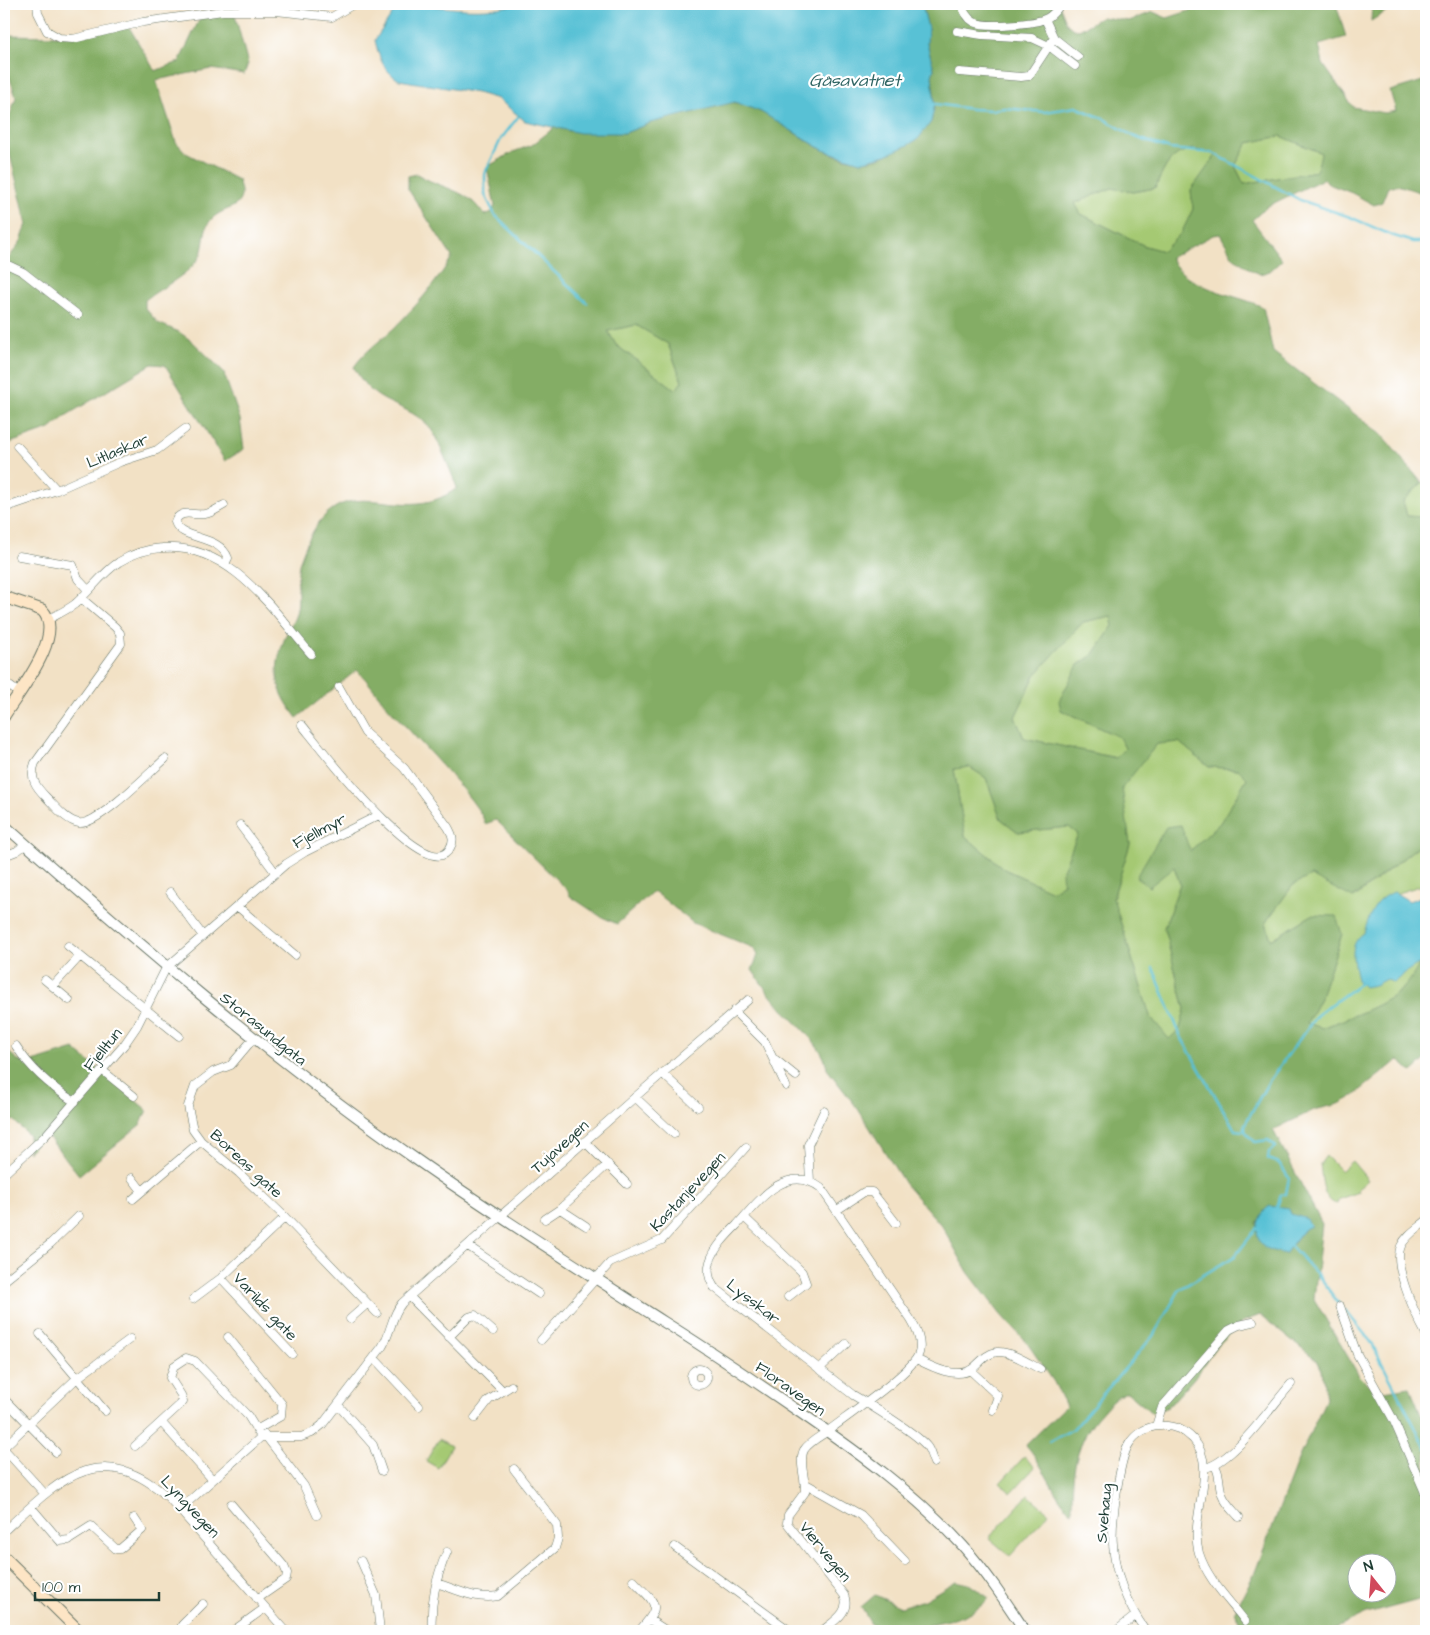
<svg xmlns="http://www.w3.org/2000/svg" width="1430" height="1635" font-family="'Architects Daughter',sans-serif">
  <rect width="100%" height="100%" fill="#fff"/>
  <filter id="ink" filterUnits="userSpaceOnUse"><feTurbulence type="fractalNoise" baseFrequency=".02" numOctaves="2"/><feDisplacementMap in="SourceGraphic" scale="10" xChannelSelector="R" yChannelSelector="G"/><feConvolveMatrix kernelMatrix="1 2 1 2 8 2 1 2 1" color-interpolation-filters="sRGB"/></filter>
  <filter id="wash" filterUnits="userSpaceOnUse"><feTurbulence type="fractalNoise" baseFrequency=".0096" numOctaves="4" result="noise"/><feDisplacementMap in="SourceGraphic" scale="20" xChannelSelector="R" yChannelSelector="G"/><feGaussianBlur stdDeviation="1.12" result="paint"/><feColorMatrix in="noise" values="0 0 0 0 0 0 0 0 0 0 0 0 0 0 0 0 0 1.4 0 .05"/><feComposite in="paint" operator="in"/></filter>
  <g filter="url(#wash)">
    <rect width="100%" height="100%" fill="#f2e1c5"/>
    <path fill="#a5c973" stroke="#628354" d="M 1281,136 L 1322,153 L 1317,171 L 1244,184 L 1235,166 L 1248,143 Z
      M 1193,149 L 1217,155 L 1191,190 L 1193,209 L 1182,232 L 1163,251 L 1145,246 L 1081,214 L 1074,203 L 1112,188 L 1133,192 L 1155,188 C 1165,168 1169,153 1193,149 Z
      M 636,325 L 668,344 L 682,382 L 676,390 L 616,345 L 608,331 Z
      M 1426,479 L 1426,515 L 1423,517 L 1407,516 L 1403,501 Z
      M 1111,616 L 1113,626 L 1094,654 L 1078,665 L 1061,710 L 1119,737 L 1125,748 L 1116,758 L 1024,738 L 1015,717 L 1035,675 L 1083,622 Z
      M 1179,742 L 1209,767 L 1239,769 L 1247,778 L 1220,823 L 1174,866 L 1180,884 L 1164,928 L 1185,1009 L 1180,1029 L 1169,1040 L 1150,1016 L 1113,898 L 1130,844 L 1121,788 L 1157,744 Z
      M 969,767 L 986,778 L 1001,819 L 1018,832 L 1069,827 L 1078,834 L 1063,871 L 1063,884 L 1052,891 L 1004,869 L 965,836 L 954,769 Z
      M 1426,840 L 1426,884 L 1388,896 L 1426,948 C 1421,961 1415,975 1406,986 C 1389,1004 1345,1019 1322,1028 L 1307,1023 L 1321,996 L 1342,934 L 1312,915 L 1271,940 L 1266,922 L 1293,885 L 1311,875 L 1354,898 Z
      M 1326,1156 L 1341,1171 L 1352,1161 L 1368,1180 L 1358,1189 L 1359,1192 L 1339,1199 L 1337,1204 C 1322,1201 1322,1178 1320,1164 Z
      M 439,1439 L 451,1446 L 438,1468 L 426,1461 Z
      M 1024,1457 L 1035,1467 L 1011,1493 L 1000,1483 Z
      M 1028,1495 L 1049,1513 L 1010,1556 L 989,1538 Z"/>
    <path fill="#84ad65" stroke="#52754c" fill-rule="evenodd" d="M 232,4 L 248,64 L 244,74 L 211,69 L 156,80 L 176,142 L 186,153 L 238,180 C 251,214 220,203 208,224 C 203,234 205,248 199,258 C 186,277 163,286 145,300 L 145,308 L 158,323 L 179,332 L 193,342 L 223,371 L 240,419 L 244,449 L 225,461 L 165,365 L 152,364 L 67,415 L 50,429 L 4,445 L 4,265 L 21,241 L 27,224 L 8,147 L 6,127 L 16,97 L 4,61 L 4,35 L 60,36 L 129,27 L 155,71 L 179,62 L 202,14 L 230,10 Z
      M 922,4 L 1059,4 L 1067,24 L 1073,29 L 1079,30 L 1102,17 L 1129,21 L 1153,12 L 1167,18 L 1211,4 L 1336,4 L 1346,37 L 1319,45 L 1323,64 L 1353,107 L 1385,113 L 1396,111 L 1390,91 L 1426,80 L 1426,194 L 1397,185 L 1388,187 L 1382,202 L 1374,205 L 1352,193 L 1331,185 L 1323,179 L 1268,206 L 1252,220 L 1282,260 L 1270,271 L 1260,274 L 1251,270 L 1233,257 L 1220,234 L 1213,235 L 1170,258 C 1188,290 1233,293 1263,307 L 1273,352 L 1381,434 L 1422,483 L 1403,501 L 1407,516 L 1423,517 L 1426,515 L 1426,840 L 1353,898 L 1311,876 L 1293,885 L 1266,922 L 1271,940 L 1312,915 L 1336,916 L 1342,934 L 1321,996 L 1307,1023 L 1322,1028 C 1345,1019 1390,1004 1406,985 C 1415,975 1421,961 1426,948 L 1426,1059 L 1412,1072 L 1398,1060 L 1352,1097 L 1339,1104 L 1314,1110 L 1273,1130 L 1322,1224 L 1314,1299 L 1358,1374 L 1371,1387 L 1384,1391 L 1410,1387 L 1426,1426 L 1426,1598 L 1367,1614 L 1330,1631 L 1248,1631 L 1239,1621 L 1235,1611 L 1255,1572 L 1299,1457 L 1326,1399 L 1322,1370 L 1317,1360 L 1260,1315 L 1242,1322 L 1215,1348 L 1194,1378 L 1168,1407 L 1152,1413 L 1127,1392 C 1116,1396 1111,1402 1103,1411 C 1074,1441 1072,1472 1072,1512 C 1056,1501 1042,1462 1026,1445 L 1066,1406 L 1054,1382 L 1027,1343 L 1001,1315 L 968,1272 L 942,1226 L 905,1184 L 858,1109 L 827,1069 C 826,1047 790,1018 776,1002 C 767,992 760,981 752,970 L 758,955 L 754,948 L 693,923 L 655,892 L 652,892 L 617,924 L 600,916 L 570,896 L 568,891 L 496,820 L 485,824 C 484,806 403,725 387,706 C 377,694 368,681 357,670 L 297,718 C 274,688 272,671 286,635 C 289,628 294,621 296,614 C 301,596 294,575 301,558 C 339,452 397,534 457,488 C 453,476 435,432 428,425 C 400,399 374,408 354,367 C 365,351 379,342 393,329 C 415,307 436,284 452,257 L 408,189 L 408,176 L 417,174 C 434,185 455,188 471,200 C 476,204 480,210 485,215 L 492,212 L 495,206 L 487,167 L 513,152 L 532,145 L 555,127 L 569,131 L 625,133 L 650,123 L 727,102 C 743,102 760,111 773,119 C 805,138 849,176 888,154 C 903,145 917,133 931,122 L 935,104 L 932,76 L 934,69 L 927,44 L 928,28 ZM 1281,136 L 1321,153 L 1317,171 L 1244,184 L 1235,166 L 1248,143 ZM 1193,149 L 1216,155 L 1191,190 L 1193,209 L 1182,232 L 1163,251 L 1145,246 L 1081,214 L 1075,203 L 1112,188 L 1133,192 L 1155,188 C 1165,168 1169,153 1193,149 ZM 636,325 L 668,344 L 682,381 L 676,390 L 616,345 L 608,331 ZM 1111,616 L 1113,626 L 1094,654 L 1078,665 L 1059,701 L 1061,710 L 1119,737 L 1125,748 L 1116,758 L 1024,738 L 1015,717 L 1035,675 L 1083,622 ZM 1179,742 L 1209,767 L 1238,769 L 1247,778 L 1220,823 L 1190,851 L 1181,825 L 1166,827 L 1136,877 L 1149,887 L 1174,867 L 1180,884 L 1164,928 L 1185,1009 L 1180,1029 L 1169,1039 L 1150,1016 L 1113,898 L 1130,844 L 1122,788 L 1157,744 ZM 969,767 L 986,778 L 1001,819 L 1018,832 L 1069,827 L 1078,834 L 1062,872 L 1063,884 L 1052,891 L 1004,869 L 965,836 L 954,769 ZM 1263,1215 L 1303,1230 L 1285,1254 L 1259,1237 L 1257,1223 ZM 1358,1562 L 1388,1562 L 1388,1592 L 1358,1592 Z
      M 1372,4 L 1398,4 L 1371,21 Z
      M 4,1048 L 20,1062 L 36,1061 L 74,1049 L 147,1110 L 141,1124 L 79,1175 L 46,1134 L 28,1152 L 29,1136 L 13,1120 L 4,1127 Z
      M 956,1581 L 969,1584 L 989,1598 C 974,1616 951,1620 929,1624 L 929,1631 L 875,1631 L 861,1607 L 875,1595 L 901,1607 L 924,1600 Z"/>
    <path fill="#58c1d5" stroke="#3c7f84" d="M 399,4 C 439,4 474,16 516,4 L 922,4 L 928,28 L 927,44 L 934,69 L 932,76 L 935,104 L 931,122 L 918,139 L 908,145 L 886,155 L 860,162 L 823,150 L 761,112 L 735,102 L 650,123 L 625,133 L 580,133 L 525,121 L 498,99 L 477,93 L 399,80 C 383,70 379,58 375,40 Z
      M 1394,892 L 1409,901 L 1426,895 L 1426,962 C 1417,962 1399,977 1394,983 L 1386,979 L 1375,985 L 1364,987 L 1357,980 C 1354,963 1347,944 1364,933 C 1370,913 1375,900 1394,892 Z
      M 1270,1206 L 1289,1209 L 1291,1214 L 1307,1219 L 1311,1226 L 1303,1230 L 1285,1254 C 1277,1252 1268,1250 1262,1245 C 1252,1234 1259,1212 1270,1206 Z"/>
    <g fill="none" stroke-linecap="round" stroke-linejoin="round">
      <path stroke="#58c1d5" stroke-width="2.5" d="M 935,104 L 972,109 L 992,110 L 1004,108 L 1044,112 L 1076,107 L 1104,119 L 1135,137 L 1170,149 L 1213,153 L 1300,200 L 1350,217 L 1391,235 L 1413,242 L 1426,242
        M 518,117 L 501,139 L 485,173 L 485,195 L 495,215 L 587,303
        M 1153,968 L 1181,1037 L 1235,1130 L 1245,1131
        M 1277,1207 L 1281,1195 L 1286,1194 L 1289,1178 L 1279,1163 L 1268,1159 L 1269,1152 L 1276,1147 L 1268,1140 L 1255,1142 L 1245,1131 L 1245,1124 L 1269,1081 L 1317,1015 L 1362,982
        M 1291,1246 L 1317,1274 L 1339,1304
        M 1345,1310 L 1371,1342 L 1426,1448
        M 1049,1442 L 1073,1429 L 1153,1336 L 1180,1289 L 1235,1256 L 1257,1228"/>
    </g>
  </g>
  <g filter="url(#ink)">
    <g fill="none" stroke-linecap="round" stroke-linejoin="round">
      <g stroke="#697667" stroke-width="9">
        <path id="minor" d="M 37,4 L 38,13 L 47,31 L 59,38 L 73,39 L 143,22 L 223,11 L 276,11 L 332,17 L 354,4
          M 961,4 C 964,11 967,18 974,22 C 985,28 1036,24 1047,18 C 1053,15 1057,9 1061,4
          M 1045,19 L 1054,38 L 1078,57
          M 957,31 L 982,35 L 1032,38 L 1049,46 L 1075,66
          M 959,72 L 1021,77 L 1029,76 L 1054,38
          M 4,263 L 23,272 L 78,315
          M 17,446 L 57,490
          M 224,505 C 218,508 212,513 205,514 C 194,516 180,508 175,522 C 181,541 219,534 228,558 L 225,564
          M 4,508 L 57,490 L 120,462 L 157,450 L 185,429
          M 19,556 L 73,565 L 78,579 L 88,590
          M 81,598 L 115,627 L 120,633 L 121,644 L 35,763 C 29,778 36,787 46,797 C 55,806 66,821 79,823 C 97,826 150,772 165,759
          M 49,619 C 58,614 67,610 75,604 C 91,590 102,573 119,562 C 132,554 147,549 162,548 C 229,542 272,609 311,654
          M 4,682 L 19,693
          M 302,725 C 317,743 428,890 450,848 C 455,840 452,834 448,827 L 404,768 L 365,733 L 339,687
          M 240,825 L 275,872
          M 4,856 L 17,851 L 26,844
          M 170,892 L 203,936
          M 237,906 L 295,955
          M 68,946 L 179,1036
          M 45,980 L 69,1000
          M 53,986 L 80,956
          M 734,1011 L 765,1042 L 786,1086
          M 253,1039 L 231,1065 L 213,1072 L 195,1086 L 188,1106 L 193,1130 L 201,1141 L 239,1173 L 285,1217 L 377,1313
          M 16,1046 C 31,1070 51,1087 75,1102
          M 776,1060 L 796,1076
          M 103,1071 L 134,1096
          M 662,1073 L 698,1107
          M 635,1097 L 674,1134
          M 585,1142 L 627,1184
          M 4,1174 L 45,1136 L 124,1045 L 137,1026 L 166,968 L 286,864 L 305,852 L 379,815
          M 132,1178 L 142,1191
          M 810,1181 L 808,1145 L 824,1111
          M 133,1199 L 201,1141
          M 560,1209 L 586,1226
          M 837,1210 L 864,1192 L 872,1192 L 896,1223
          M 744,1217 L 802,1272 L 806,1283 L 788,1297
          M 545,1219 L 560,1209 L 608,1164
          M 1426,1221 C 1418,1228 1406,1235 1401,1246 C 1392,1265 1416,1316 1426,1334
          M 468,1246 L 539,1294
          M 221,1278 L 292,1354
          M 4,1281 L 50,1244 L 79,1216
          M 410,1297 L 503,1391
          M 193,1299 L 221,1278 L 285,1217
          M 1340,1306 L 1357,1354 L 1393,1419 L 1426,1495
          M 350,1319 L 367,1304
          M 40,1334 L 105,1411
          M 228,1337 L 282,1404 L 281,1416 L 258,1429
          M 449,1337 L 469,1317 L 475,1315 L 493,1331
          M 541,1340 L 610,1263 L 662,1240 L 746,1147
          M 374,1358 L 419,1406
          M 916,1359 C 930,1366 956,1380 972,1369 C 980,1363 985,1354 997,1352 C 1010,1351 1028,1363 1040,1369
          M691 1377a8 8 0 1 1 16 0a8 8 0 1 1-16 0Z
          M 819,1369 L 846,1344
          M 970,1370 L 998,1396 L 993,1410
          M 4,1399 L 56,1452
          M 338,1405 L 373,1445 L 382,1471
          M 475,1418 L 489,1400 L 511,1386
          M 162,1423 L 212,1479
          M 1156,1426 L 1162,1407 L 1229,1330 L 1239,1325 L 1253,1322
          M 265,1435 L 304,1486 L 317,1515
          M 135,1446 L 183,1402 L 181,1395 L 170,1378 L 174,1366 L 186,1358 L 195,1361 L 248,1416 L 261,1437
          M 4,1447 L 76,1379 L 130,1339
          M 4,1449 L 45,1494
          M 1215,1466 C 1221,1475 1218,1484 1222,1494 C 1225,1503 1233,1510 1239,1517
          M 1205,1468 C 1234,1461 1270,1408 1291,1384
          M 806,1484 L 861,1515 L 905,1561
          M 231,1504 L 284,1566 L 287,1573 L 286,1579 L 257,1599
          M 31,1507 L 60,1541 L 69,1540 L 91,1526 L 116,1549 L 120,1549 L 142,1530 L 134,1518
          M 179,1510 L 261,1437 L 301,1437 L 312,1433 L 322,1425 L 382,1347 C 391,1333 391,1316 402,1303 L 642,1091 L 748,1000
          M 4,1531 C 59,1480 100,1436 170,1499 L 286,1631
          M 675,1547 L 790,1631
          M 361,1561 L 376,1595 L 380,1631
          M 633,1580 C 655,1604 664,1604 639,1631
          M 437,1583 C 457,1590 476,1600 498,1596 L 555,1548 L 558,1538 L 557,1525 L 514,1469
          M 650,1620 L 667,1631
          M 180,1631 L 182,1625 L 203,1604
          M 233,1631 L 265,1608
          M 432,1631 C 430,1605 436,1576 447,1552
          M 822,1631 C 834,1621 851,1612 844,1595 L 787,1523 L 788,1515 L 805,1492 C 806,1479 798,1461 804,1450 C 809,1442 821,1436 828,1431 C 846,1417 914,1371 919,1353 C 922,1342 917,1330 911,1320 L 821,1188 C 787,1162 758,1201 737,1225 C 727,1235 714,1248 710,1262 C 707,1271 709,1279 714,1287 L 853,1395 C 867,1403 921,1436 928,1448 C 931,1453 932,1459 934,1463
          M 1116,1631 L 1135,1616
          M 1146,1631 C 1128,1606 1115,1576 1113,1544 C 1111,1525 1119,1460 1129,1444 C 1135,1434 1147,1426 1160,1426 C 1173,1425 1184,1430 1193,1439 C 1220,1468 1188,1517 1199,1553 C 1207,1579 1229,1600 1245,1621"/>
      </g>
      <g stroke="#697667" stroke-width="12">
        <path id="tertiary" d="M 4,825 C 137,943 271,1058 417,1160 C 498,1217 581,1269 664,1322 C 711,1351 756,1382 801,1413 C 859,1453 916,1494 963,1546 C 987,1573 1006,1602 1025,1631"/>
      </g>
      <g stroke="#697667" stroke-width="13">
        <path id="secondary" d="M 4,597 L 42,610 C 67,634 18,693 4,716
          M 4,1557 L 79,1631"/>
      </g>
      <use href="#minor" stroke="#fff" stroke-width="8"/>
      <use href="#tertiary" stroke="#fff" stroke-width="10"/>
      <use href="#secondary" stroke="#fde5c5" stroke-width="11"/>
    </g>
  </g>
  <g text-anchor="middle" stroke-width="4.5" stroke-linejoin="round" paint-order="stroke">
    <g font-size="16" fill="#1f3d34" stroke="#fff">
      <text transform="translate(117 450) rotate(-23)" y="6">Litlaskar</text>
      <text transform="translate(319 830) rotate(-28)" y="6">Fjellmyr</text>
      <text transform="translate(264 1028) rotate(39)" y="6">Storasundgata</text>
      <text transform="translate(102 1049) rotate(-51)" y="6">Fjelltun</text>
      <text transform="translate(559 1146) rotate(-42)" y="6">Tujavegen</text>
      <text transform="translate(247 1163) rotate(43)" y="6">Boreas gate</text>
      <text transform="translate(687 1191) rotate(-47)" y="6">Kastanjevegen</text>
      <text transform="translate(754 1301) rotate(38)" y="6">Lysskar</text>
      <text transform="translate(266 1306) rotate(47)" y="6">Varilds gate</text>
      <text transform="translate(791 1388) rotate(35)" y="6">Floravegen</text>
      <text transform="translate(191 1506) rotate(47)" y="6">Lyngvegen</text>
      <text transform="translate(1103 1513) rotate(-85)" y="6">Svehaug</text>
      <text transform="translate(826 1551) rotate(51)" y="6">Viervegen</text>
    </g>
    <g font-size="18" font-style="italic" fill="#306564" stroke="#fff">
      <text x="855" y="86">Gåsavatnet</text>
    </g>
  </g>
  <rect width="1430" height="1635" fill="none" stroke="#fff" stroke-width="20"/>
  <g transform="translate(1372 1578) rotate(343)"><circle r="24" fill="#ffffff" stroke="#a5b1ae"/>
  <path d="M0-4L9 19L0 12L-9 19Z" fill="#d1495b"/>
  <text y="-8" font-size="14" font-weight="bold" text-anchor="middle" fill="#1f3d34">N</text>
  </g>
  <path d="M35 1592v8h124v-8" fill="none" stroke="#1f3d34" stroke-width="2.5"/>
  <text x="42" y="1592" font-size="15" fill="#1f3d34" stroke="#ffffff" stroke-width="4" paint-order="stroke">100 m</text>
</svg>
